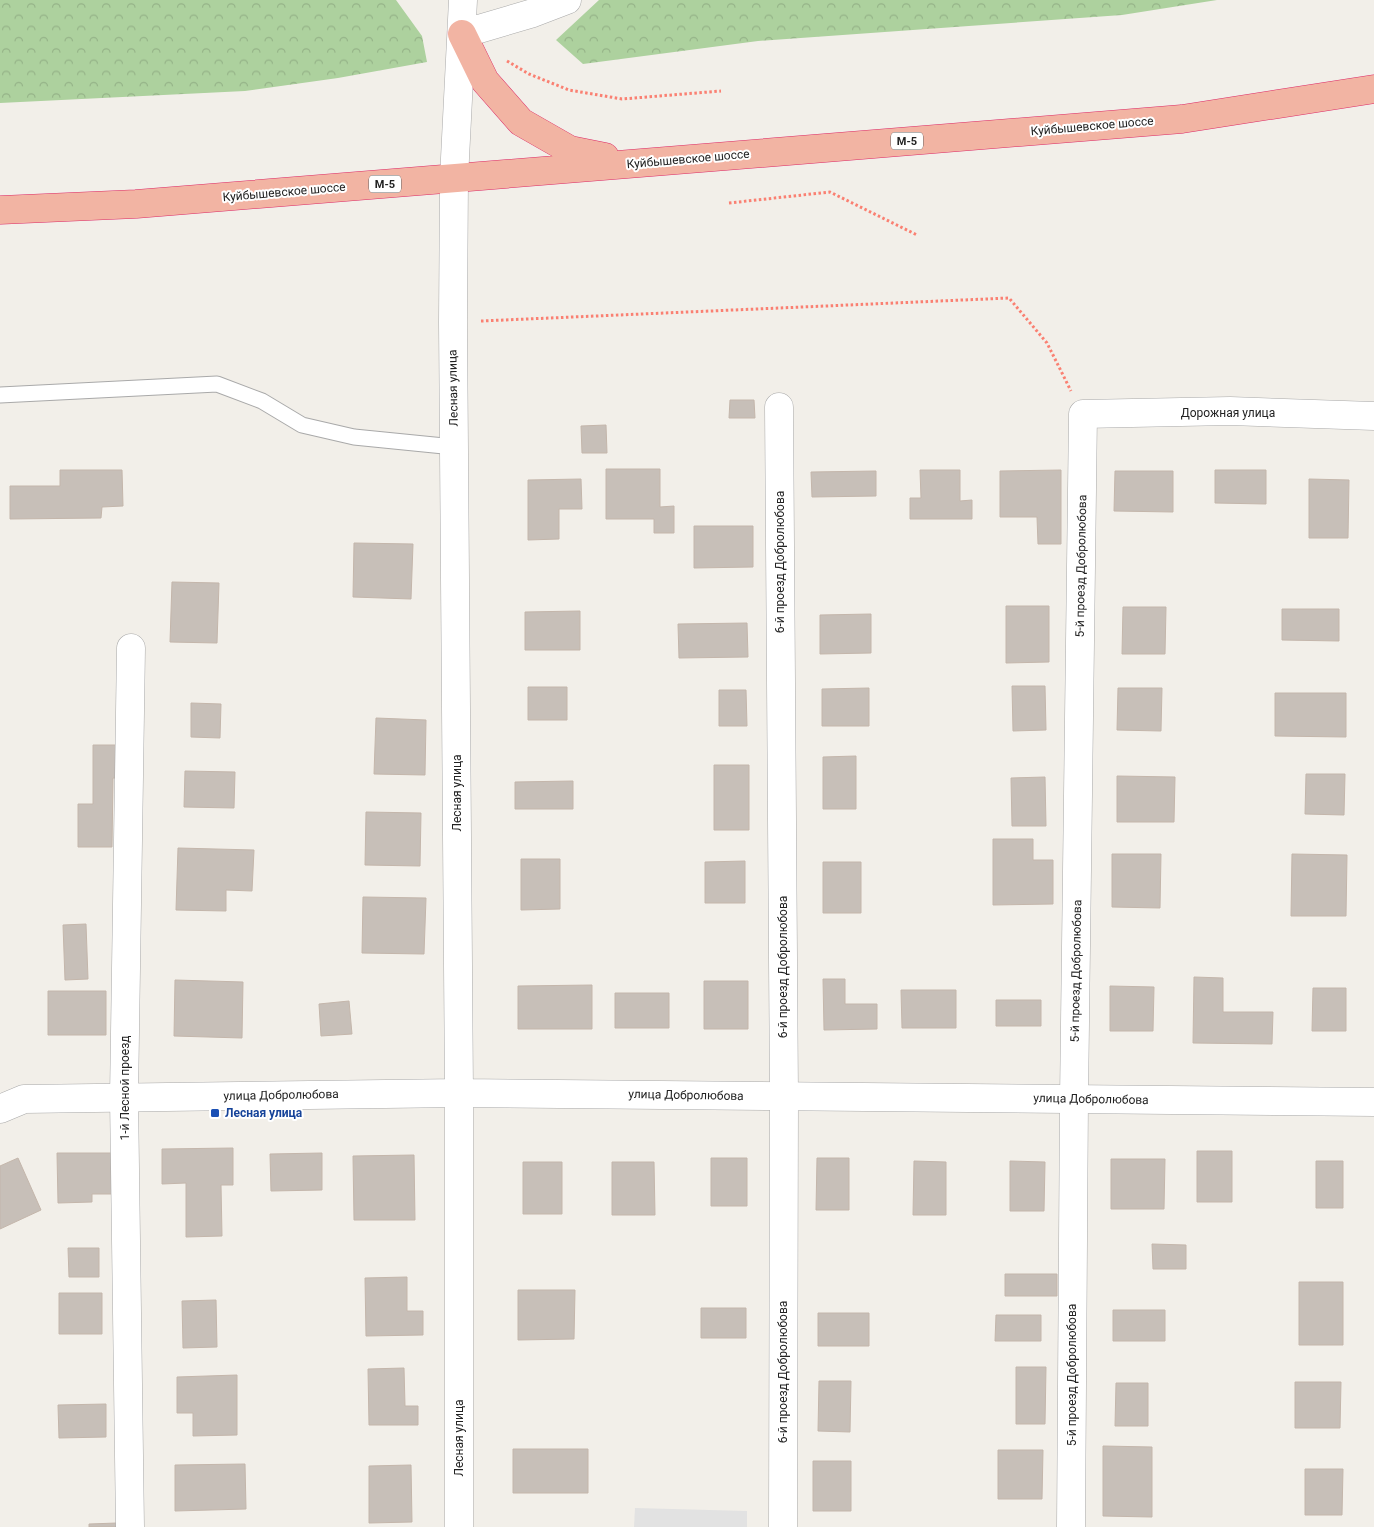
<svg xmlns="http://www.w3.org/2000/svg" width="1374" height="1527" font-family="Roboto,sans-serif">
  <defs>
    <pattern id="forest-crowns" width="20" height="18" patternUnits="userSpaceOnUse" patternTransform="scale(1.25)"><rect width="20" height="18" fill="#add19e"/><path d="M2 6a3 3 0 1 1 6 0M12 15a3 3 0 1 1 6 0" fill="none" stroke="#95b388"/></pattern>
  </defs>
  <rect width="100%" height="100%" fill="#f2efe9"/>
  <path fill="url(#forest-crowns)" d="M 0,0 L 396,0 L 422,36 L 427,62 L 338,78 L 245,91 L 0,103 Z
    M 599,0 L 1217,0 L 1122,15 L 758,41 L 583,64 L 556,40 Z"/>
  <path fill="#e2e2e2" d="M 635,1508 L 747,1511 L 747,1527 L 634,1527 Z"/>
  <path fill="#c7bfb8" stroke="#c4b6ab" d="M 730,400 L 754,400 L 755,418 L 729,418 Z
    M 606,425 L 607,453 L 582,453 L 581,426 Z
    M 606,469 L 660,469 L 660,507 L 674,506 L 674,533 L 654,533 L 654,519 L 606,519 Z
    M 60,470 L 122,470 L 123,506 L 102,507 L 101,518 L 10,519 L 10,486 L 60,486 Z
    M 920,470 L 960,470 L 960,501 L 972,500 L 972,519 L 910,519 L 910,498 L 921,498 Z
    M 1061,470 L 1061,544 L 1038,544 L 1037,517 L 1000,517 L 1000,471 Z
    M 1215,470 L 1266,470 L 1266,504 L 1215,503 Z
    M 876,471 L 876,496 L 812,497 L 811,472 Z
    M 1115,471 L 1173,471 L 1173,512 L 1114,511 Z
    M 581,479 L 582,509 L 559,509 L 559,539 L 528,540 L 528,480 Z
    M 1309,479 L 1349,480 L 1348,538 L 1309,538 Z
    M 694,526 L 753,526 L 753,567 L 694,568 Z
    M 354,543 L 413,544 L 411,599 L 353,597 Z
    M 172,582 L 219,583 L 217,643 L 170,642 Z
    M 1006,606 L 1049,606 L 1049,662 L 1006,663 Z
    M 1123,607 L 1166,607 L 1165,654 L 1122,654 Z
    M 1282,609 L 1339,609 L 1339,641 L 1282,640 Z
    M 580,611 L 580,650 L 525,650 L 525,612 Z
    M 871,614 L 871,653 L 820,654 L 820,615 Z
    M 747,623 L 748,657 L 679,658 L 678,624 Z
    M 1012,686 L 1045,686 L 1046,730 L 1013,731 Z
    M 528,687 L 567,687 L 567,720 L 528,720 Z
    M 869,688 L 869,726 L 822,726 L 822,689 Z
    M 1118,688 L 1162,688 L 1161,731 L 1117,730 Z
    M 719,690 L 746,690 L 747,726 L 719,726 Z
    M 1275,693 L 1346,693 L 1346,737 L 1275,736 Z
    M 191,703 L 221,704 L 220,738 L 191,737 Z
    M 376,718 L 426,720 L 425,775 L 374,774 Z
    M 93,745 L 123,745 L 123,778 L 113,778 L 112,847 L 78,847 L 78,804 L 93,804 Z
    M 856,756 L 856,809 L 823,809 L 823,757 Z
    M 714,765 L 749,765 L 749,830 L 714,830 Z
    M 185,771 L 235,772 L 234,808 L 184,807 Z
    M 1306,774 L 1345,774 L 1344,815 L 1305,814 Z
    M 1117,776 L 1175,777 L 1174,822 L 1117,822 Z
    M 1045,777 L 1046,826 L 1012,826 L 1011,778 Z
    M 573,781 L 573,809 L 515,809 L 515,782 Z
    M 366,812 L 421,813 L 420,866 L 365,865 Z
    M 993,839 L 1033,839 L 1033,860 L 1053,860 L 1053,904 L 993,905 Z
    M 178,848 L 254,850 L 252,891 L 226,890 L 226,911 L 176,910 Z
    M 1112,854 L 1161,854 L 1160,908 L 1112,907 Z
    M 1292,854 L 1347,855 L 1346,916 L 1291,916 Z
    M 521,859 L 560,859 L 560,909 L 521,910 Z
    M 745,861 L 745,903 L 705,903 L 705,862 Z
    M 823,862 L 861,862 L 861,913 L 823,913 Z
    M 363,897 L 426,898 L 424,954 L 362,953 Z
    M 86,924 L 88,979 L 65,980 L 63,925 Z
    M 1194,977 L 1223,978 L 1223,1012 L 1273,1012 L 1272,1044 L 1193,1043 Z
    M 823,979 L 845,979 L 845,1004 L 877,1004 L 877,1029 L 824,1030 Z
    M 175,980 L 243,982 L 242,1038 L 174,1036 Z
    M 704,981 L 748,981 L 748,1029 L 704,1029 Z
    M 592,985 L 592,1029 L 518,1029 L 518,986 Z
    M 1110,986 L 1154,987 L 1153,1031 L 1110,1031 Z
    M 1313,988 L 1346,988 L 1346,1031 L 1312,1031 Z
    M 901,990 L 956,990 L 956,1028 L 902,1028 Z
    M 48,991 L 106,991 L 106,1035 L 48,1035 Z
    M 615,993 L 669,993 L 669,1028 L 615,1028 Z
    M 996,1000 L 1041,1000 L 1041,1026 L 996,1026 Z
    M 349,1001 L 352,1034 L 321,1036 L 319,1004 Z
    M 233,1148 L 233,1185 L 221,1185 L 222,1236 L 186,1237 L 186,1183 L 162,1184 L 162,1149 Z
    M 1197,1151 L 1232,1151 L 1232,1202 L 1197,1202 Z
    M 57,1153 L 111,1153 L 112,1194 L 92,1194 L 92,1202 L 58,1203 Z
    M 322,1153 L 322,1190 L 271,1191 L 270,1154 Z
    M 414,1155 L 415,1220 L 354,1220 L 353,1156 Z
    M 18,1158 L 41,1210 L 0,1229 L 0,1166 Z
    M 711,1158 L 747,1158 L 747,1206 L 711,1206 Z
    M 817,1158 L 849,1158 L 849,1210 L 816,1210 Z
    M 1111,1159 L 1165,1159 L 1164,1209 L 1111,1209 Z
    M 914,1161 L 946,1162 L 946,1215 L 913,1215 Z
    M 1010,1161 L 1045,1162 L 1044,1211 L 1010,1211 Z
    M 1316,1161 L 1343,1161 L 1343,1208 L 1316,1208 Z
    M 523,1162 L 562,1162 L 562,1214 L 523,1214 Z
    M 612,1162 L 654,1162 L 655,1215 L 612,1215 Z
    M 1152,1244 L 1186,1245 L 1186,1269 L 1153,1269 Z
    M 68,1248 L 99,1248 L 99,1277 L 69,1277 Z
    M 1005,1274 L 1057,1274 L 1057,1296 L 1005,1296 Z
    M 407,1277 L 407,1311 L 423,1311 L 423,1335 L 366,1336 L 365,1278 Z
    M 1299,1282 L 1343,1282 L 1343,1345 L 1299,1345 Z
    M 518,1290 L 575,1290 L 574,1339 L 518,1340 Z
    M 59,1293 L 102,1293 L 102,1334 L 59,1334 Z
    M 216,1300 L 217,1347 L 183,1348 L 182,1301 Z
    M 701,1308 L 746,1308 L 746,1338 L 701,1338 Z
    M 1113,1310 L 1165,1310 L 1165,1341 L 1113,1341 Z
    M 818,1313 L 869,1313 L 869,1346 L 818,1346 Z
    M 996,1315 L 1041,1315 L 1041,1341 L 995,1341 Z
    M 1016,1367 L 1046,1367 L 1045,1424 L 1016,1424 Z
    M 404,1368 L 405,1406 L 418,1406 L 418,1425 L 369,1425 L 368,1369 Z
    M 237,1375 L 237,1435 L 193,1436 L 193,1413 L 177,1413 L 177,1377 Z
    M 819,1381 L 851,1381 L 850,1432 L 818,1431 Z
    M 1295,1382 L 1341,1382 L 1340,1428 L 1295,1428 Z
    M 1116,1383 L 1148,1383 L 1148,1426 L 1115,1426 Z
    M 106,1404 L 106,1437 L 59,1438 L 58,1405 Z
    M 1103,1446 L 1152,1447 L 1152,1517 L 1103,1516 Z
    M 513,1449 L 588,1449 L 588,1493 L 513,1493 Z
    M 998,1450 L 1043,1450 L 1042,1499 L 998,1499 Z
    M 813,1461 L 851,1461 L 851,1511 L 813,1511 Z
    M 245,1464 L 246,1509 L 175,1511 L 175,1465 Z
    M 411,1465 L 412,1522 L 369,1523 L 369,1466 Z
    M 1305,1469 L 1343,1469 L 1342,1515 L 1305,1515 Z
    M 117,1523 L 117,1527 L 89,1527 L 89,1524 Z"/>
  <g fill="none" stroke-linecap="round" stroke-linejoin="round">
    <g stroke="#a9a9a9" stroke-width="17">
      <path id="service" d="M 0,395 L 217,384 L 262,401 L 302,425 L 354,437 L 454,447"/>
    </g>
    <g stroke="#a9a9a9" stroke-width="29">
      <path id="minor" d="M 462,34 L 533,13 L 567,0
        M 454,178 L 463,0
        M 779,407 L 784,1096 L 783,1527
        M 130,1527 L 124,1097 L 131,648
        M 459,1527 L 459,1093
        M 1071,1527 L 1074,1099 L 1083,414 L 1230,411 L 1374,416"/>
    </g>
    <g stroke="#a9a9a9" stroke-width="29">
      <path id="tertiary" d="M 454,178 L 453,322 L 459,1093
        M 0,1109 L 24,1099 L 459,1093 L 1374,1102"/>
    </g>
    <g stroke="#dc2a67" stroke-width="29">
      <path id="trunk" d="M 462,34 L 485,81 L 521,122 L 570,150 L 605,157
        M 0,210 L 136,204 L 1182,119 L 1374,89"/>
    </g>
    <path stroke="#fa8072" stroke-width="3" stroke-dasharray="2.5 2.5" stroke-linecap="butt" d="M 507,61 L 529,74 L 569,90 L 622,99 L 721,91
      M 729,203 L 830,192 L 917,235
      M 481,321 L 1009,298 L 1047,343 L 1071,391"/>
    <use href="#service" stroke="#fff" stroke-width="15"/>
    <use href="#minor" stroke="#fff" stroke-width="28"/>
    <use href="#tertiary" stroke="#fff" stroke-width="28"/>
    <use href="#trunk" stroke="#f2b4a3" stroke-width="28"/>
  </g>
  <rect fill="#1a4fb4" stroke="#fff" stroke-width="2" x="210" y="1108" width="10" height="10" rx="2.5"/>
  <g text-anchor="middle" stroke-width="4" stroke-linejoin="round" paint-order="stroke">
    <g fill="#fff" stroke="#646464" stroke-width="1">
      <rect x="891" y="132.5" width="32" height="17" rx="4"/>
      <rect x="369" y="175.5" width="32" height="17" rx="4"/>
    </g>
    <g font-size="11" font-weight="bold" fill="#222">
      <text x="907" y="145">М-5</text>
      <text x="385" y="188">М-5</text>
    </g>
    <g font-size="12" fill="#222" stroke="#fff">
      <text transform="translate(1092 126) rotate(-5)" y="4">Куйбышевское шоссе</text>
      <text transform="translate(688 159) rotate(-5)" y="4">Куйбышевское шоссе</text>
      <text transform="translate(284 192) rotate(-5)" y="4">Куйбышевское шоссе</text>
      <text transform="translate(453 388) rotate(-91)" y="4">Лесная улица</text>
      <text x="1228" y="417">Дорожная улица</text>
      <text transform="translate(780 562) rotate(-90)" y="4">6-й проезд Добролюбова</text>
      <text transform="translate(1081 566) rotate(-89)" y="4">5-й проезд Добролюбова</text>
      <text transform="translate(457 793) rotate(-90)" y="4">Лесная улица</text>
      <text transform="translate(783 967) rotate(-90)" y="4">6-й проезд Добролюбова</text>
      <text transform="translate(1076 971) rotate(-89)" y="4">5-й проезд Добролюбова</text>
      <text transform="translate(125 1088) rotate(-90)" y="4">1-й Лесной проезд</text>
      <text transform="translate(281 1095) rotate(-1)" y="4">улица Добролюбова</text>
      <text transform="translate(686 1095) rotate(1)" y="4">улица Добролюбова</text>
      <text transform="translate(1091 1099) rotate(1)" y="4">улица Добролюбова</text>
      <text transform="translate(783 1372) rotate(-90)" y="4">6-й проезд Добролюбова</text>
      <text transform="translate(1072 1375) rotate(-90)" y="4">5-й проезд Добролюбова</text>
      <text transform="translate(459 1438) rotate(-90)" y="4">Лесная улица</text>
    </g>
    <g font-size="12" font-weight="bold" fill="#164399" stroke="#fff" text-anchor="start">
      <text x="225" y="1117">Лесная улица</text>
    </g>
  </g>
</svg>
